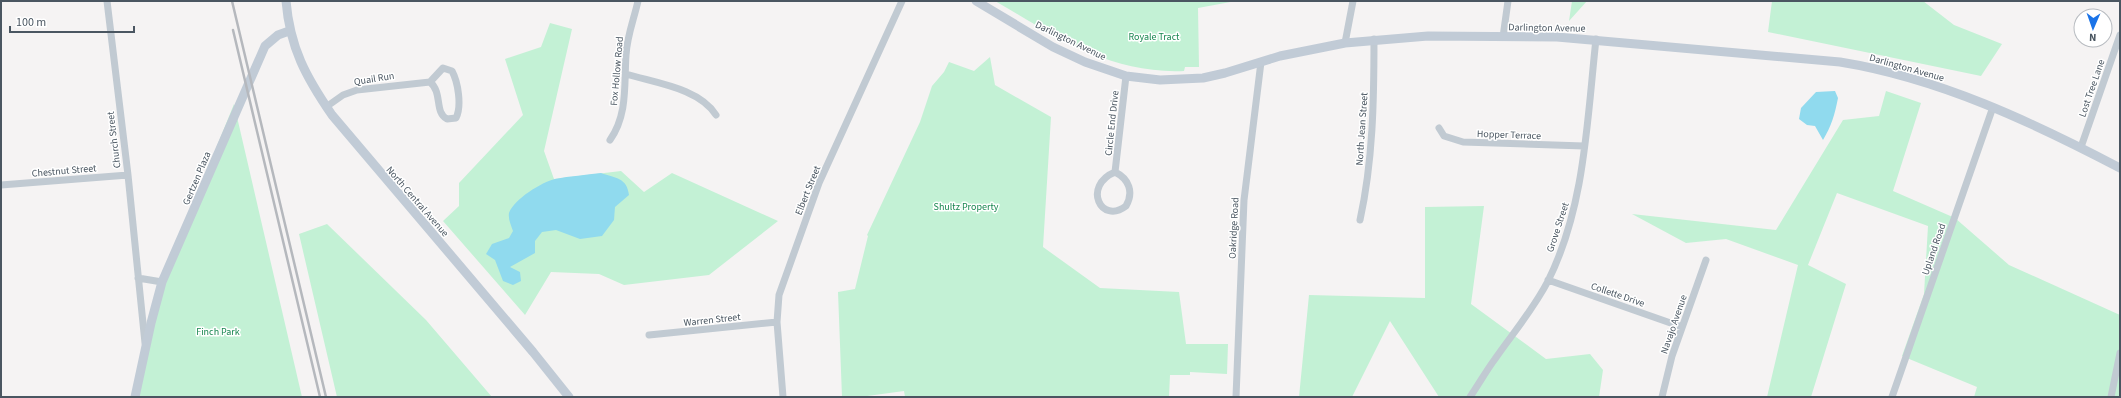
<svg xmlns="http://www.w3.org/2000/svg" width="2121" height="398" font-family="'Source Sans 3',sans-serif">
  <rect width="100%" height="100%" fill="#f5f3f3"/>
  <path fill="#c3f1d5" d="M 995,1 L 1236,1 L 1198,8 L 1199,67 L 1185,67 L 1184,71 C 1109,74 1057,37 995,1 Z
    M 1572,1 L 1587,1 L 1569,21 Z
    M 1772,1 L 1923,1 L 1954,25 L 2002,44 L 1981,76 L 1768,32 Z
    M 550,23 L 572,29 L 544,151 L 554,179 L 621,171 L 644,192 L 672,173 L 778,221 L 709,275 L 624,285 L 599,274 L 551,272 L 525,315 L 443,221 L 459,206 L 459,183 L 523,115 L 505,59 L 541,47 Z
    M 990,57 L 995,85 L 1051,117 L 1043,247 L 1100,288 L 1179,292 L 1186,344 L 1228,344 L 1227,374 L 1190,372 L 1190,375 L 1170,375 L 1169,397 L 905,397 L 904,391 L 860,397 L 842,397 L 838,292 L 855,289 L 868,236 L 867,235 L 920,122 L 932,86 L 944,72 L 949,62 L 974,71 Z
    M 1886,91 L 1921,103 L 1893,191 L 1955,218 L 2009,265 L 2120,315 L 2120,397 L 1974,397 L 1977,387 L 1902,356 L 1924,294 L 1928,226 L 1837,193 L 1808,265 L 1846,284 L 1811,397 L 1767,397 L 1798,265 L 1726,239 L 1686,243 L 1632,214 L 1776,230 L 1843,120 L 1879,116 Z
    M 234,104 L 302,397 L 136,397 L 163,279 Z
    M 1484,206 L 1471,304 L 1546,359 L 1590,354 L 1603,370 L 1599,397 L 1439,397 L 1390,321 L 1352,397 L 1299,397 L 1309,295 L 1425,298 L 1425,207 Z
    M 327,224 L 426,320 L 492,397 L 337,397 L 299,234 Z"/>
  <path fill="#90daee" d="M 1835,91 L 1838,98 C 1835,114 1831,127 1823,140 L 1815,126 L 1807,125 L 1799,119 L 1801,108 L 1816,92 Z
    M 601,173 C 616,178 627,178 629,195 L 615,207 L 614,220 L 602,236 L 580,239 L 556,230 L 542,232 L 535,241 L 535,253 L 510,267 L 520,272 L 521,281 L 513,285 L 503,281 L 495,260 L 486,254 L 492,244 L 509,238 L 513,231 C 511,225 508,219 509,213 C 514,199 542,182 555,179 C 570,176 586,175 601,173 Z"/>
  <g fill="none" stroke-linecap="round" stroke-linejoin="round">
    <path stroke="#c1cad2" stroke-width="7" d="M 107,1 L 128,175 L 145,343
      M 1503,37 L 1508,1
      M 1345,43 L 1353,1
      M 443,68 L 452,71 C 458,82 462,106 456,118 L 447,119 C 434,112 443,93 430,82 Z
      M 626,74 C 655,83 699,88 716,115
      M 326,107 L 343,95 L 357,90 L 430,82
      M 1439,128 L 1444,136 L 1463,142 L 1584,146
      M 610,140 C 628,114 624,85 626,55 C 627,36 634,19 638,1
      M 2081,147 L 2120,35
      M 1115,172 C 1129,179 1134,192 1126,206 C 1101,225 1082,186 1115,172 Z
      M 1115,172 L 1126,76
      M 1,185 L 128,175
      M 1360,220 C 1373,161 1374,100 1374,39
      M 138,278 L 162,282
      M 1548,280 L 1682,327
      M 649,335 L 777,322
      M 783,397 L 777,322 L 779,295 L 819,183 L 902,1
      M 1236,397 L 1244,200 L 1261,62
      M 1470,397 C 1479,384 1486,371 1495,359 C 1513,333 1533,310 1548,281 C 1585,207 1587,121 1596,39
      M 1662,397 L 1672,356 L 1706,260
      M 1892,397 L 1993,107
      M 2111,397 L 2120,353"/>
    <path stroke="#c1cbd6" stroke-width="9" d="M 286,1 C 290,48 306,77 332,115 L 533,352 L 569,397
      M 976,1 L 1053,47 L 1085,62 L 1126,76 L 1160,80 L 1203,78 L 1225,73 L 1280,56 L 1345,43 L 1428,36 L 1557,37 L 1840,62 C 1939,78 2032,122 2120,168
      M 135,397 L 151,323 L 162,282 L 265,46 L 278,35 L 289,31"/>
    <path stroke="#b5b8bd" stroke-width="2.5" d="M 232,1 L 326,397
      M 233,30 L 320,397"/>
  </g>
  <g text-anchor="middle" stroke-width="3" stroke-linejoin="round" paint-order="stroke">
    <g font-size="10" fill="#4a5661" stroke="#fff">
      <text transform="translate(1547 27) rotate(1)" y="4">Darlington Avenue</text>
      <text transform="translate(1071 40) rotate(26)" y="4">Darlington Avenue</text>
      <text transform="translate(1907 67) rotate(16)" y="4">Darlington Avenue</text>
      <text transform="translate(616 71) rotate(-85)" y="4">Fox Hollow Road</text>
      <text transform="translate(374 78) rotate(-9)" y="4">Quail Run</text>
      <text transform="translate(2091 88) rotate(-71)" y="4">Lost Tree Lane</text>
      <text transform="translate(1111 123) rotate(-84)" y="4">Circle End Drive</text>
      <text transform="translate(1361 129) rotate(-86)" y="4">North Jean Street</text>
      <text transform="translate(1509 134) rotate(2)" y="4">Hopper Terrace</text>
      <text transform="translate(113 140) rotate(-97)" y="4">Church Street</text>
      <text transform="translate(64 170) rotate(-5)" y="4">Chestnut Street</text>
      <text transform="translate(196 178) rotate(-67)" y="4">Gertzen Plaza</text>
      <text transform="translate(807 190) rotate(-68)" y="4">Elbert Street</text>
      <text transform="translate(418 201) rotate(49)" y="4">North Central Avenue</text>
      <text transform="translate(1557 227) rotate(-72)" y="4">Grove Street</text>
      <text transform="translate(1233 228) rotate(-87)" y="4">Oakridge Road</text>
      <text transform="translate(1933 249) rotate(-71)" y="4">Upland Road</text>
      <text transform="translate(1618 294) rotate(19)" y="4">Collette Drive</text>
      <text transform="translate(712 319) rotate(-6)" y="4">Warren Street</text>
      <text transform="translate(1673 324) rotate(-71)" y="4">Navajo Avenue</text>
    </g>
    <g font-size="10" fill="#17864f" stroke="#fff">
      <text x="1154" y="40">Royale Tract</text>
      <text x="966" y="210">Shultz Property</text>
      <text x="218" y="335">Finch Park</text>
    </g>
  </g>
  <rect width="2121" height="398" fill="none" stroke="#4a5661" stroke-width="4"/>
  <g transform="translate(2093 28) rotate(182)"><circle r="19" fill="#ffffff" stroke="#b7bbc0"/>
  <path d="M0-3L7 15L0 10L-7 15Z" fill="#1a73e8"/>
  <text y="-6" font-size="11" font-weight="bold" text-anchor="middle" fill="#4a5661">N</text>
  </g>
  <path d="M10 26v6h124v-6" fill="none" stroke="#4a5661" stroke-width="2"/>
  <text x="16" y="26" font-size="12" fill="#4a5661" stroke="#ffffff" stroke-width="3" paint-order="stroke">100 m</text>
</svg>
